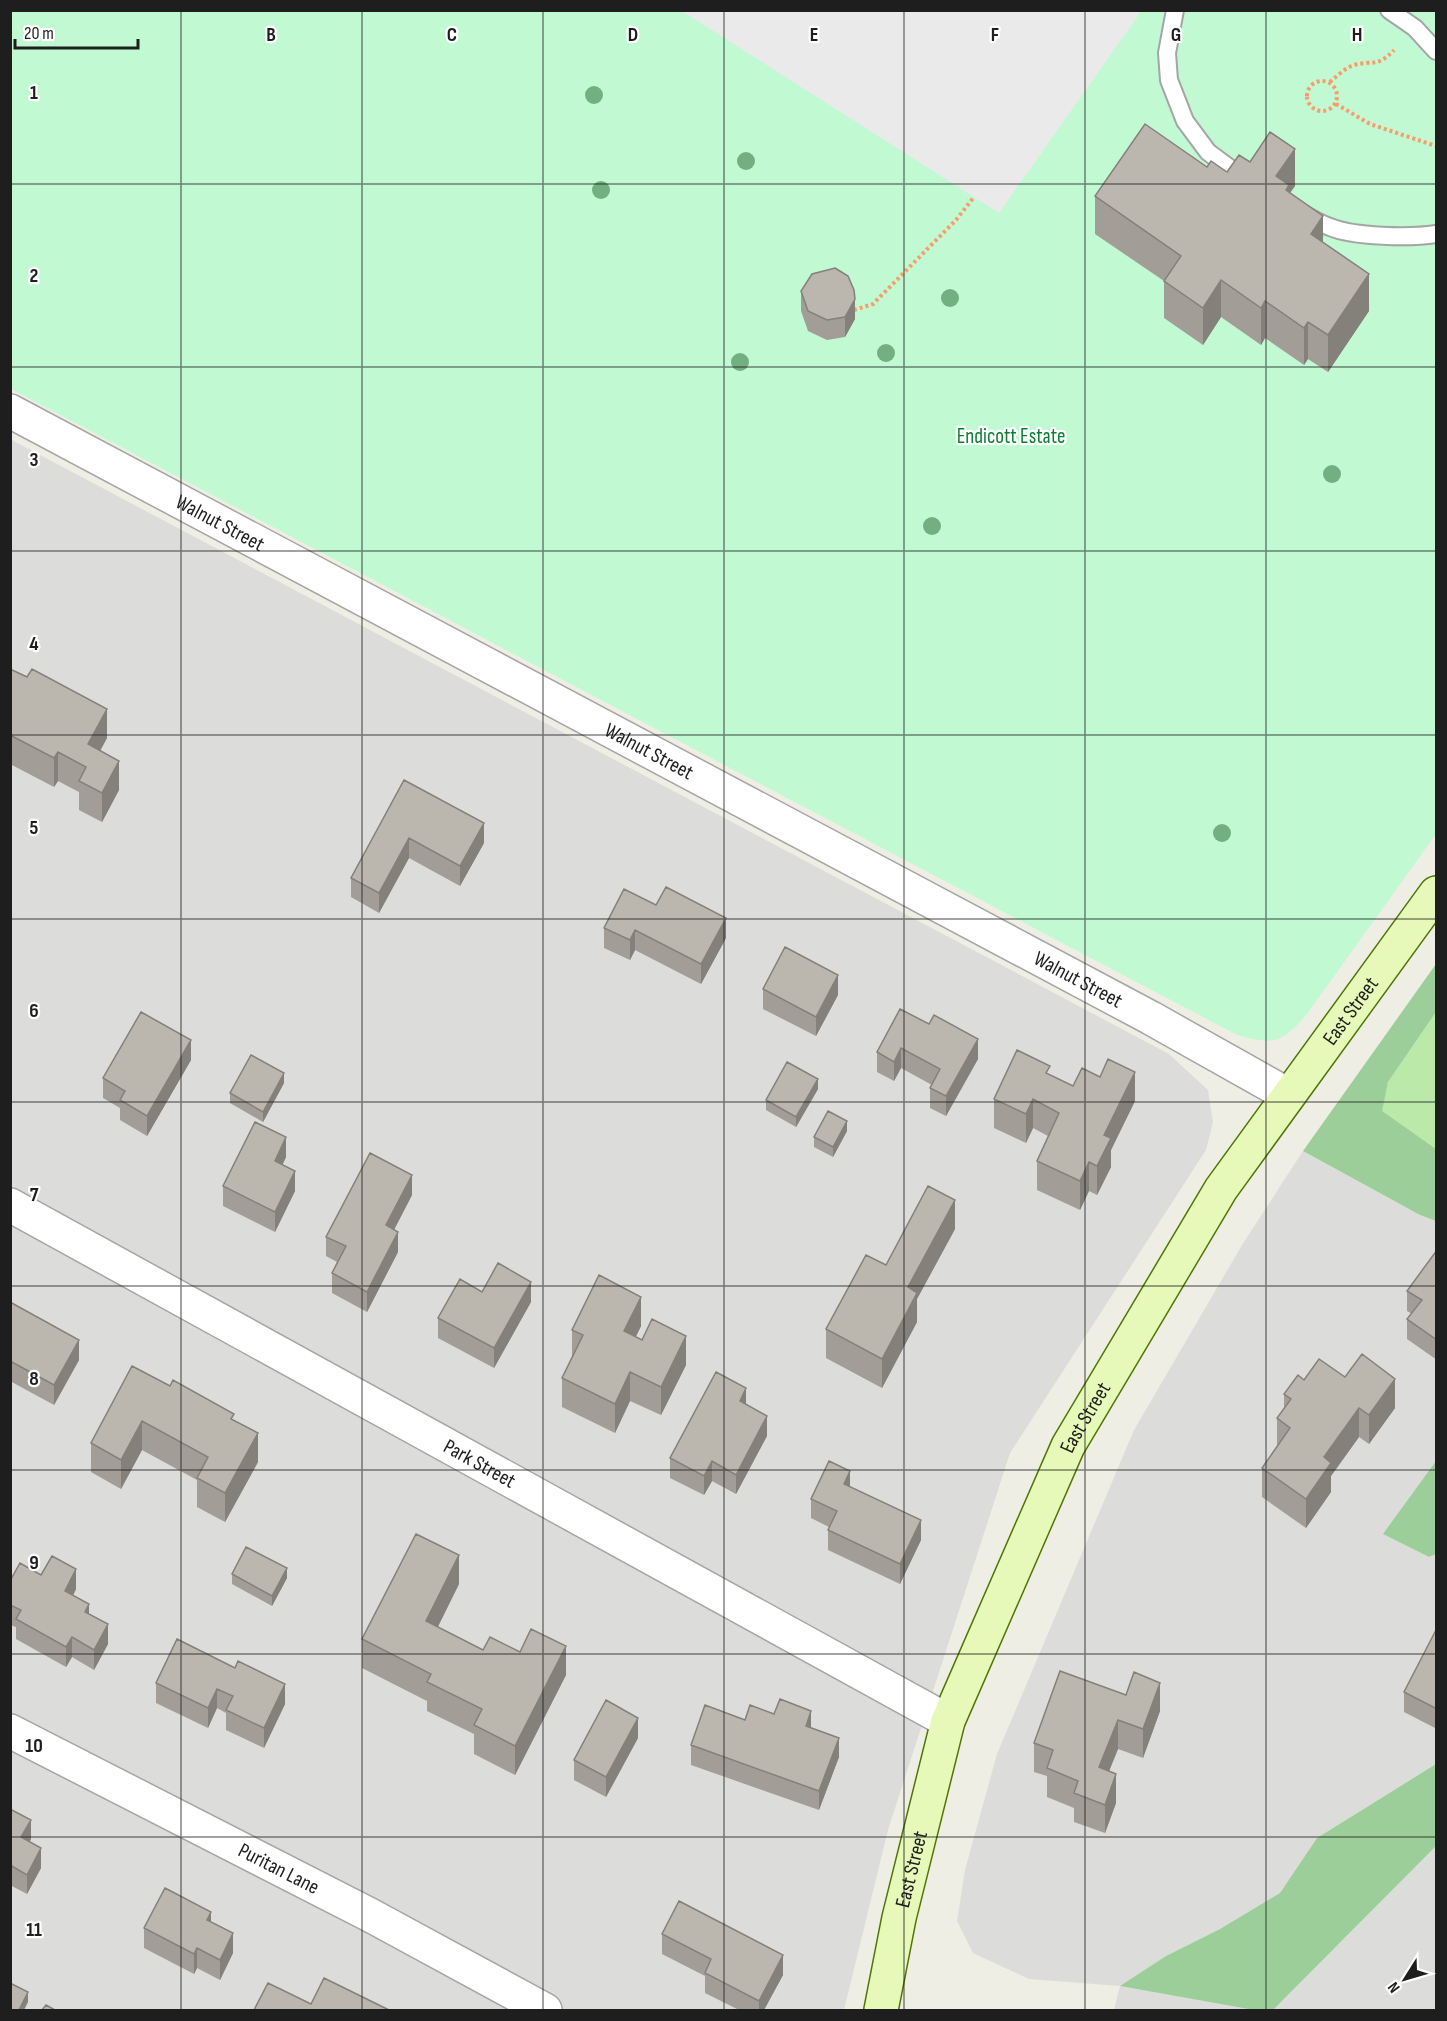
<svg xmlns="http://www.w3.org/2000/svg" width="1447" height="2021" font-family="'Sofia Sans Condensed',sans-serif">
  <rect width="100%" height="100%" fill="#efeee4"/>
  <path fill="#dcdcdb" d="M 10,439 L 1169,1054 L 1208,1090 L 1213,1122 L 1206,1150 L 1010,1453 L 888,1830 L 844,2010 L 11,2010 Z
    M 1303,1151 L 1420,1215 L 1436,1221 L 1436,1461 L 1384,1534 L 1429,1557 L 1436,1554 L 1436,1764 L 1317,1838 L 1280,1893 L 1220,1929 L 1166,1956 L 1121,1986 L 1254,2010 L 1114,2010 L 1120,1986 L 1029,1979 L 973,1953 L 957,1921 L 965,1870 L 997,1754 L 1134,1430 L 1242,1245 Z
    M 1436,1846 L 1436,2010 L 1273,2010 Z"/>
  <path fill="#bae9aa" d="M 1436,1012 L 1436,1149 L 1381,1111 L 1388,1082 Z"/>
  <path fill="#9cce99" d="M 1436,964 L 1436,1012 L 1388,1082 L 1382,1111 L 1436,1149 L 1436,1221 L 1420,1215 L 1303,1151 Z
    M 1436,1461 L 1436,1554 L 1429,1557 L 1383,1534 Z
    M 1436,1764 L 1436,1846 L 1273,2010 L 1254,2010 L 1120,1986 L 1166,1956 L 1220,1929 L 1280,1893 L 1317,1838 Z"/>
  <path fill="#c1f9d3" d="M 10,11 L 1436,11 L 1436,834 L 1307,1014 C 1281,1044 1274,1045 1237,1035 L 11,389 Z"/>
  <path fill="#eaeaea" d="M 1136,11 L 1140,13 L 999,213 L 682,11 Z"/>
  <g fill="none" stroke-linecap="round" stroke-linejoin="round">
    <g stroke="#a5a5a5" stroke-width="20">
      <path id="service" d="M 1175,10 L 1167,53 L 1169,80 L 1185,121 L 1208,152 L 1243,178
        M 1389,10 L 1415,28 L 1436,51
        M 1305,215 C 1313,219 1321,224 1330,227 C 1354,237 1410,238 1436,234"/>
    </g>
    <g stroke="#a5a5a5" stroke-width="36">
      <g id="minor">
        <path id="s1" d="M 10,1205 L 948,1721"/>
        <path id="s2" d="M 10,1731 L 370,1915 L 545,2010"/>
      </g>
    </g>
    <g stroke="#a5a5a5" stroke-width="36">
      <g id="tertiary">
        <path id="s3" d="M 10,411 L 1151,1018 L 1288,1095"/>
      </g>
    </g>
    <g stroke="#4e7605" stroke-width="36">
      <g id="secondary">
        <path id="s4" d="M 881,2010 L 899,1918 L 948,1721 L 1068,1446 L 1221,1189 L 1436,893"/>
      </g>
    </g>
    <path stroke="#f99c6b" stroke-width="4" stroke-dasharray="3 3" stroke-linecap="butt" d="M1307 96a15 15 0 1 1 30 0a15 15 0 1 1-30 0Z
      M 1330,82 C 1337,76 1345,68 1354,65 C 1373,60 1377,68 1394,50
      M 1336,104 L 1370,124 L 1436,146
      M 854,310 L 873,304 L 956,220 L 974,197"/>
    <use href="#service" stroke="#fff" stroke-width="16"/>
    <use href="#minor" stroke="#fff" stroke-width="33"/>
    <use href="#tertiary" stroke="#fff" stroke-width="33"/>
    <use href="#secondary" stroke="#e6f9b8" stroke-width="33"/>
  </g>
  <g fill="#72b082">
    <circle cx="594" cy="95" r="9"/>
    <circle cx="746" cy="161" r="9"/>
    <circle cx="601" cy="190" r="9"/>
    <circle cx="950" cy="298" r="9"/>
    <circle cx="886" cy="353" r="9"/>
    <circle cx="740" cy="362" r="9"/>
    <circle cx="1332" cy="474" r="9"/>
    <circle cx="932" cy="526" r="9"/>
    <circle cx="1222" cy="833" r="9"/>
  </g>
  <path fill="#a29d96" d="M 1250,162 L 1295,186 L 1290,193 L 1369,311 L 1328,372 L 1308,359 L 1304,365 L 1265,338 L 1261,345 L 1221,317 L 1203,345 L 1164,318 L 1164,281 L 1095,234 L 1095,196 L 1207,167 L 1227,172 Z
    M 801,291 L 855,319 L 845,337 L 827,340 L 808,331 L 801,311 Z
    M 10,669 L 107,738 L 100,751 L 119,790 L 102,822 L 79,810 L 79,792 L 58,781 L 54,787 L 10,764 Z
    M 404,780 L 484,843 L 460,886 L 409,858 L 379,913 L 351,897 L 351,878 Z
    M 656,905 L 726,938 L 701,984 L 635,950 L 630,960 L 604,948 L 604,928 Z
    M 763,989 L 838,995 L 816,1036 L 763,1009 Z
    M 929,1024 L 978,1059 L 946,1116 L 930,1108 L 930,1088 L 932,1085 L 901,1068 L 894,1081 L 877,1072 L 877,1052 Z
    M 191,1060 L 147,1136 L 120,1120 L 120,1108 L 103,1098 L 103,1078 Z
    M 1050,1075 L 1073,1086 L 1135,1101 L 1111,1150 L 1111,1167 L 1097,1195 L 1089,1191 L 1080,1210 L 1037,1190 L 1037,1161 L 1048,1136 L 1033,1128 L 1026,1143 L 994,1128 L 994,1099 Z
    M 284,1083 L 263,1122 L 230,1103 L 230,1093 Z
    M 818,1089 L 796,1127 L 766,1110 L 766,1100 Z
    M 847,1131 L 833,1157 L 814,1147 L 814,1137 Z
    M 286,1157 L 282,1165 L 295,1191 L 275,1232 L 223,1206 L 223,1186 Z
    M 412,1195 L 394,1230 L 398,1252 L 367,1312 L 332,1293 L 332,1273 L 337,1262 L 326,1256 L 326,1237 Z
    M 955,1229 L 917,1299 L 917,1322 L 882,1388 L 826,1358 L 826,1329 L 886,1265 Z
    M 1437,1250 L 1437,1360 L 1407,1339 L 1407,1319 L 1412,1314 L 1407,1311 L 1407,1291 Z
    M 482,1292 L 531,1302 L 494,1368 L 438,1338 L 438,1318 Z
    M 10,1302 L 79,1360 L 54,1405 L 10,1381 Z
    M 641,1326 L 636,1337 L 686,1365 L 661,1415 L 630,1401 L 615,1433 L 562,1407 L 562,1378 L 572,1357 L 572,1330 Z
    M 132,1366 L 234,1420 L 258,1462 L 225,1522 L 197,1507 L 197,1480 L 142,1450 L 121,1489 L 91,1472 L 91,1443 Z
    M 1345,1377 L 1395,1408 L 1369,1444 L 1359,1437 L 1331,1476 L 1331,1492 L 1306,1528 L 1262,1497 L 1262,1468 L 1277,1446 L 1277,1418 L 1284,1408 L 1284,1394 L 1304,1380 Z
    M 746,1404 L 767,1436 L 736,1494 L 712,1481 L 704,1495 L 670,1478 L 670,1458 Z
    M 850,1487 L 921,1540 L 900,1584 L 828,1550 L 828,1530 L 829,1527 L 811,1518 L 811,1499 Z
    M 232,1574 L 287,1578 L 272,1606 L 232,1584 Z
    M 41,1575 L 76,1589 L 73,1596 L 89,1614 L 108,1644 L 94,1670 L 72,1657 L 66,1667 L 16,1639 L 16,1627 L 10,1625 L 10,1581 Z
    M 459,1584 L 438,1627 L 483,1650 L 566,1675 L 515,1775 L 474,1754 L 474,1734 L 427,1711 L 427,1701 L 362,1668 L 362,1639 Z
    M 1437,1628 L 1437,1729 L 1404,1712 L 1404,1692 Z
    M 177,1639 L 285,1704 L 264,1748 L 226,1730 L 226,1713 L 217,1708 L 208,1728 L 156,1703 L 156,1683 Z
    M 1060,1671 L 1160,1711 L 1143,1758 L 1118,1749 L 1109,1771 L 1116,1803 L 1105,1833 L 1074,1822 L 1074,1808 L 1047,1797 L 1047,1776 L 1034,1772 L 1034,1743 Z
    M 745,1720 L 811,1728 L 839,1757 L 819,1810 L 691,1765 L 691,1745 Z
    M 638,1738 L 606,1797 L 574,1780 L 574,1760 Z
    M 10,1809 L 31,1839 L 30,1841 L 41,1868 L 27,1894 L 10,1885 Z
    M 211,1922 L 233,1953 L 220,1980 L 197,1968 L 194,1974 L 144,1948 L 144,1928 Z
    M 662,1934 L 783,1975 L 764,2010 L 739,2010 L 705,1993 L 705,1976 L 662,1954 Z"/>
  <path fill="#84807a" d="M 1295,149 L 1295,186 L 1289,194 L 1289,222 L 1276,176 Z
    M 1323,216 L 1323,253 L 1311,234 Z
    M 1369,274 L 1369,311 L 1328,372 L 1328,335 Z
    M 1221,280 L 1221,317 L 1203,345 L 1203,308 Z
    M 855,299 L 855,319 L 845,337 L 845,317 Z
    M 1265,301 L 1265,338 L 1261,345 L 1261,308 Z
    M 1308,322 L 1308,359 L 1304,365 L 1304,328 Z
    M 107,709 L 107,738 L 88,773 L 88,744 Z
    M 58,752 L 58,781 L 54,787 L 54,758 Z
    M 119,761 L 119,790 L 102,822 L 102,793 Z
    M 484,823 L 484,843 L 460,886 L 460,866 Z
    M 409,838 L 409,858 L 379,913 L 379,893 Z
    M 726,918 L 726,938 L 701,984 L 701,964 Z
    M 635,930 L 635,950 L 630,960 L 630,940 Z
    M 838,975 L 838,995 L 816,1036 L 816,1017 Z
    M 978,1039 L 978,1059 L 946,1116 L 946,1096 Z
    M 191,1040 L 191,1060 L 147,1136 L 147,1116 Z
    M 901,1048 L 901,1068 L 894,1081 L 894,1062 Z
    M 1135,1072 L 1135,1101 L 1111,1150 L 1111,1167 L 1097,1195 L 1097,1166 L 1104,1135 Z
    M 284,1073 L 284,1083 L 263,1122 L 263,1112 Z
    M 818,1079 L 818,1089 L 796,1127 L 796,1117 Z
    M 1033,1099 L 1033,1128 L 1026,1143 L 1026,1114 Z
    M 847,1121 L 847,1131 L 833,1157 L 833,1147 Z
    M 286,1137 L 286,1157 L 275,1181 L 275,1161 Z
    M 1089,1162 L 1089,1191 L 1080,1210 L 1080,1181 Z
    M 295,1171 L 295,1191 L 275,1232 L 275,1212 Z
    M 412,1175 L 412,1195 L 386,1245 L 386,1225 Z
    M 955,1200 L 955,1229 L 917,1299 L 917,1322 L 882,1388 L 882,1359 L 908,1287 Z
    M 398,1232 L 398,1252 L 367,1312 L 367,1292 Z
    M 531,1282 L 531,1302 L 494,1368 L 494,1348 Z
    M 641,1297 L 641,1326 L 624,1360 L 624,1331 Z
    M 686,1336 L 686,1365 L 661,1415 L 661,1387 Z
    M 79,1340 L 79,1360 L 54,1405 L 54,1385 Z
    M 630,1372 L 630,1401 L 615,1433 L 615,1404 Z
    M 1395,1379 L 1395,1408 L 1369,1444 L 1369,1415 Z
    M 746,1388 L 746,1408 L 740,1401 Z
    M 1359,1408 L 1359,1437 L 1331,1476 L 1331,1492 L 1306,1528 L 1306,1499 L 1324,1457 Z
    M 767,1416 L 767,1436 L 736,1494 L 736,1475 Z
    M 142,1421 L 142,1450 L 121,1489 L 121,1460 Z
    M 258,1433 L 258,1462 L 225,1522 L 225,1493 Z
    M 712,1461 L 712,1481 L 704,1495 L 704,1476 Z
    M 850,1471 L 850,1490 L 844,1484 Z
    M 921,1520 L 921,1540 L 900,1584 L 900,1564 Z
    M 459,1555 L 459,1584 L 426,1650 L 426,1621 Z
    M 287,1568 L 287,1578 L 272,1606 L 272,1596 Z
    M 76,1569 L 76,1589 L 65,1611 L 65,1591 Z
    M 89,1604 L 89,1624 L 85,1612 Z
    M 108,1624 L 108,1644 L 94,1670 L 94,1650 Z
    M 72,1637 L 72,1657 L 66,1667 L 66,1647 Z
    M 566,1646 L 566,1675 L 515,1775 L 515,1746 Z
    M 1160,1683 L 1160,1711 L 1143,1758 L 1143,1729 Z
    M 285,1684 L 285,1704 L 264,1748 L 264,1728 Z
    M 217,1689 L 217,1708 L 208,1728 L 208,1708 Z
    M 811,1711 L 811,1731 L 806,1726 Z
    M 638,1718 L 638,1738 L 606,1797 L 606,1777 Z
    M 1118,1720 L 1118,1749 L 1099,1796 L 1099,1767 Z
    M 839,1738 L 839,1757 L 819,1810 L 819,1791 Z
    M 1116,1774 L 1116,1803 L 1105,1833 L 1105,1805 Z
    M 31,1820 L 31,1839 L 21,1857 L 21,1837 Z
    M 41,1848 L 41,1868 L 27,1894 L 27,1875 Z
    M 211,1912 L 211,1932 L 207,1920 Z
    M 233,1933 L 233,1953 L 220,1980 L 220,1960 Z
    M 197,1948 L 197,1968 L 194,1974 L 194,1954 Z
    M 783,1955 L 783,1975 L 764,2010 L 759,2010 L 759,2001 Z
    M 28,1992 L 28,2002 L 24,2010 L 19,2010 Z"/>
  <path fill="#bcb7ae" stroke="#84807a" stroke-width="1.5" d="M 1145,124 L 1207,167 L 1211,161 L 1227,172 L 1239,155 L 1250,162 L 1270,132 L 1295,149 L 1276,176 L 1289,185 L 1286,190 L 1323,216 L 1311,234 L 1369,274 L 1328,335 L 1308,322 L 1304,328 L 1265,301 L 1261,308 L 1221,280 L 1203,308 L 1164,281 L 1181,256 L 1095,196 Z
    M 835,268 L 848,276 L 854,290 L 855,299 L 845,317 L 827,320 L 808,311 L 801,291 L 812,274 Z
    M 10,669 L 27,677 L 32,669 L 107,709 L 88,744 L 119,761 L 102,793 L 79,781 L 86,767 L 58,752 L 54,758 L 10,735 Z
    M 404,780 L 484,823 L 460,866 L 409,838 L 379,893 L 351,878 Z
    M 666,887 L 726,918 L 701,964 L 635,930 L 630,940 L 604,928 L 624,889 L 656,905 Z
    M 785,947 L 838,975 L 816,1017 L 763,989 Z
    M 900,1009 L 929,1024 L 934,1015 L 978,1039 L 946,1096 L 930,1088 L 940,1069 L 901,1048 L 894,1062 L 877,1052 Z
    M 141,1012 L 191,1040 L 147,1116 L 120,1100 L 125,1091 L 103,1078 Z
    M 1017,1050 L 1050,1066 L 1046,1073 L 1073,1086 L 1082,1068 L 1100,1077 L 1108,1059 L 1135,1072 L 1104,1135 L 1111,1138 L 1097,1166 L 1089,1162 L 1080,1181 L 1037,1161 L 1059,1113 L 1033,1099 L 1026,1114 L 994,1099 Z
    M 251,1055 L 284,1073 L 263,1112 L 230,1093 Z
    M 787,1062 L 818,1079 L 796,1117 L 766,1100 Z
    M 828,1111 L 847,1121 L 833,1147 L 814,1137 Z
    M 255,1122 L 286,1137 L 275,1161 L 295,1171 L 275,1212 L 223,1186 Z
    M 370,1153 L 412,1175 L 386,1225 L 398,1232 L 367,1292 L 332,1273 L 346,1246 L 326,1237 Z
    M 928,1186 L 955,1200 L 908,1287 L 917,1293 L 882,1359 L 826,1329 L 866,1255 L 886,1265 Z
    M 1437,1250 L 1437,1340 L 1407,1319 L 1422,1300 L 1407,1291 Z
    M 498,1263 L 531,1282 L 494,1348 L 438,1318 L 460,1279 L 482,1292 Z
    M 599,1275 L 641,1297 L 624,1331 L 642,1340 L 652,1319 L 686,1336 L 661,1387 L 630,1372 L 615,1404 L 562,1378 L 583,1335 L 572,1330 Z
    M 10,1302 L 79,1340 L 54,1385 L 10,1361 Z
    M 1362,1354 L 1395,1379 L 1369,1415 L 1359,1408 L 1324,1457 L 1331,1463 L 1306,1499 L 1262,1468 L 1290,1428 L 1277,1418 L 1291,1399 L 1284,1394 L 1298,1375 L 1304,1380 L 1319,1359 L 1345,1377 Z
    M 132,1366 L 170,1386 L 173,1380 L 234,1414 L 231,1419 L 258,1433 L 225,1493 L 197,1478 L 208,1457 L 142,1421 L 121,1460 L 91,1443 Z
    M 716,1372 L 746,1388 L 740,1401 L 767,1416 L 736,1475 L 712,1461 L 704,1476 L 670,1458 Z
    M 829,1461 L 850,1471 L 844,1484 L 921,1520 L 900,1564 L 828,1530 L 837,1511 L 811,1499 Z
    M 416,1534 L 459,1555 L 426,1621 L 483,1650 L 490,1637 L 520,1652 L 531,1629 L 566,1646 L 515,1746 L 474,1725 L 482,1709 L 427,1682 L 431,1674 L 362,1639 Z
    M 246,1547 L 287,1568 L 272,1596 L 232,1574 Z
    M 52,1556 L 76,1569 L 65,1591 L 89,1604 L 85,1612 L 108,1624 L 94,1650 L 72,1637 L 66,1647 L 16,1619 L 21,1610 L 10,1605 L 10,1581 L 20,1563 L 41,1575 Z
    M 1437,1628 L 1437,1709 L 1404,1692 Z
    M 177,1639 L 235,1668 L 238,1661 L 285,1684 L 264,1728 L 226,1710 L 233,1696 L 217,1689 L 208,1708 L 156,1683 Z
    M 1060,1671 L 1126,1695 L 1134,1672 L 1160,1683 L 1143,1729 L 1118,1720 L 1099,1767 L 1116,1774 L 1105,1805 L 1074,1793 L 1078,1781 L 1047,1768 L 1053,1750 L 1034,1743 Z
    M 780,1699 L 811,1711 L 806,1726 L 839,1738 L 819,1791 L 691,1745 L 705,1705 L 745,1720 L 750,1705 L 774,1714 Z
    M 606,1700 L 638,1718 L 606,1777 L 574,1760 Z
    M 10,1809 L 31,1820 L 21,1837 L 41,1848 L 27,1875 L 10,1865 Z
    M 165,1888 L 211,1912 L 207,1920 L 233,1933 L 220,1960 L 197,1948 L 194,1954 L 144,1928 Z
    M 679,1901 L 783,1955 L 759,2001 L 705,1973 L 711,1959 L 662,1934 Z
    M 324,1978 L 389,2010 L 254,2010 L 268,1983 L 311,2004 Z
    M 10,1983 L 28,1992 L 19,2010 L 10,2010 Z
    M 46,2005 L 55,2010 L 42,2010 Z"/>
  <path fill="none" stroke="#1e1e1e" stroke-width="1.5" stroke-opacity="0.55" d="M 181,10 L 181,2010M 362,10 L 362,2010M 543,10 L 543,2010M 724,10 L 724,2010M 904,10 L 904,2010M 1085,10 L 1085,2010M 1266,10 L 1266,2010M 10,184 L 1436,184M 10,367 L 1436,367M 10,551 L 1436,551M 10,735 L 1436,735M 10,919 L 1436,919M 10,1102 L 1436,1102M 10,1286 L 1436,1286M 10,1470 L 1436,1470M 10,1654 L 1436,1654M 10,1837 L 1436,1837"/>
  <g text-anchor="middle" stroke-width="4.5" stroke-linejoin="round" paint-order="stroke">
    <g font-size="21" fill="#0c7d31" stroke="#fff">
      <text x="1011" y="443">Endicott Estate</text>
    </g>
    <g font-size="21" fill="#1e1e1e" stroke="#fff">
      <text dy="7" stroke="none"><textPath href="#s3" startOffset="238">Walnut Street</textPath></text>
      <text dy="7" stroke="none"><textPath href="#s3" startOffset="724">Walnut Street</textPath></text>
      <text dy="7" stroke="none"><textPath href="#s3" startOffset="1210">Walnut Street</textPath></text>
      <text dy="7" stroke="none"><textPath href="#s4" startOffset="1116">East Street</textPath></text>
      <text dy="7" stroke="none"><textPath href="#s4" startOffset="630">East Street</textPath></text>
      <text dy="7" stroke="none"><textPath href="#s1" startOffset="536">Park Street</textPath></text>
      <text dy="7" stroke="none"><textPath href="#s2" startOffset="302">Puritan Lane</textPath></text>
      <text dy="7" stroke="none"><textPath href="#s4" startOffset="144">East Street</textPath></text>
    </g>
  </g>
  <g font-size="20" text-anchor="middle" font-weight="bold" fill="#1e1e1e" stroke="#fff" stroke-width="4.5" stroke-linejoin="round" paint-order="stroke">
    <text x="271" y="41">B</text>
    <text x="452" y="41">C</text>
    <text x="633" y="41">D</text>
    <text x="814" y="41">E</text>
    <text x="995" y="41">F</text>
    <text x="1176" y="41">G</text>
    <text x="1357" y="41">H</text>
    <text x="34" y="99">1</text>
    <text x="34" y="282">2</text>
    <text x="34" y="466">3</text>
    <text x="34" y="650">4</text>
    <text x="34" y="834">5</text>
    <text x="34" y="1017">6</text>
    <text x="34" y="1201">7</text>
    <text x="34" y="1385">8</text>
    <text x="34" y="1569">9</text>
    <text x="34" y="1752">10</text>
    <text x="34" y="1936">11</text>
  </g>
  <rect width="1447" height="2021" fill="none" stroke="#1e1e1e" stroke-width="24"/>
  <g transform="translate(1405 1979) rotate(233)" stroke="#ffffff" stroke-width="4.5" paint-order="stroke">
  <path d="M0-4.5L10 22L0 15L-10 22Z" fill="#1e1e1e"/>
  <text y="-9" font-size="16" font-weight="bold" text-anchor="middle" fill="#1e1e1e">N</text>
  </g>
  <path d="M15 39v9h123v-9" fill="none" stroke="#1e1e1e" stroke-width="3"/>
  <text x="24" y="39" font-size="18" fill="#1e1e1e" stroke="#ffffff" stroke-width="4.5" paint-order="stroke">20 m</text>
</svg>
